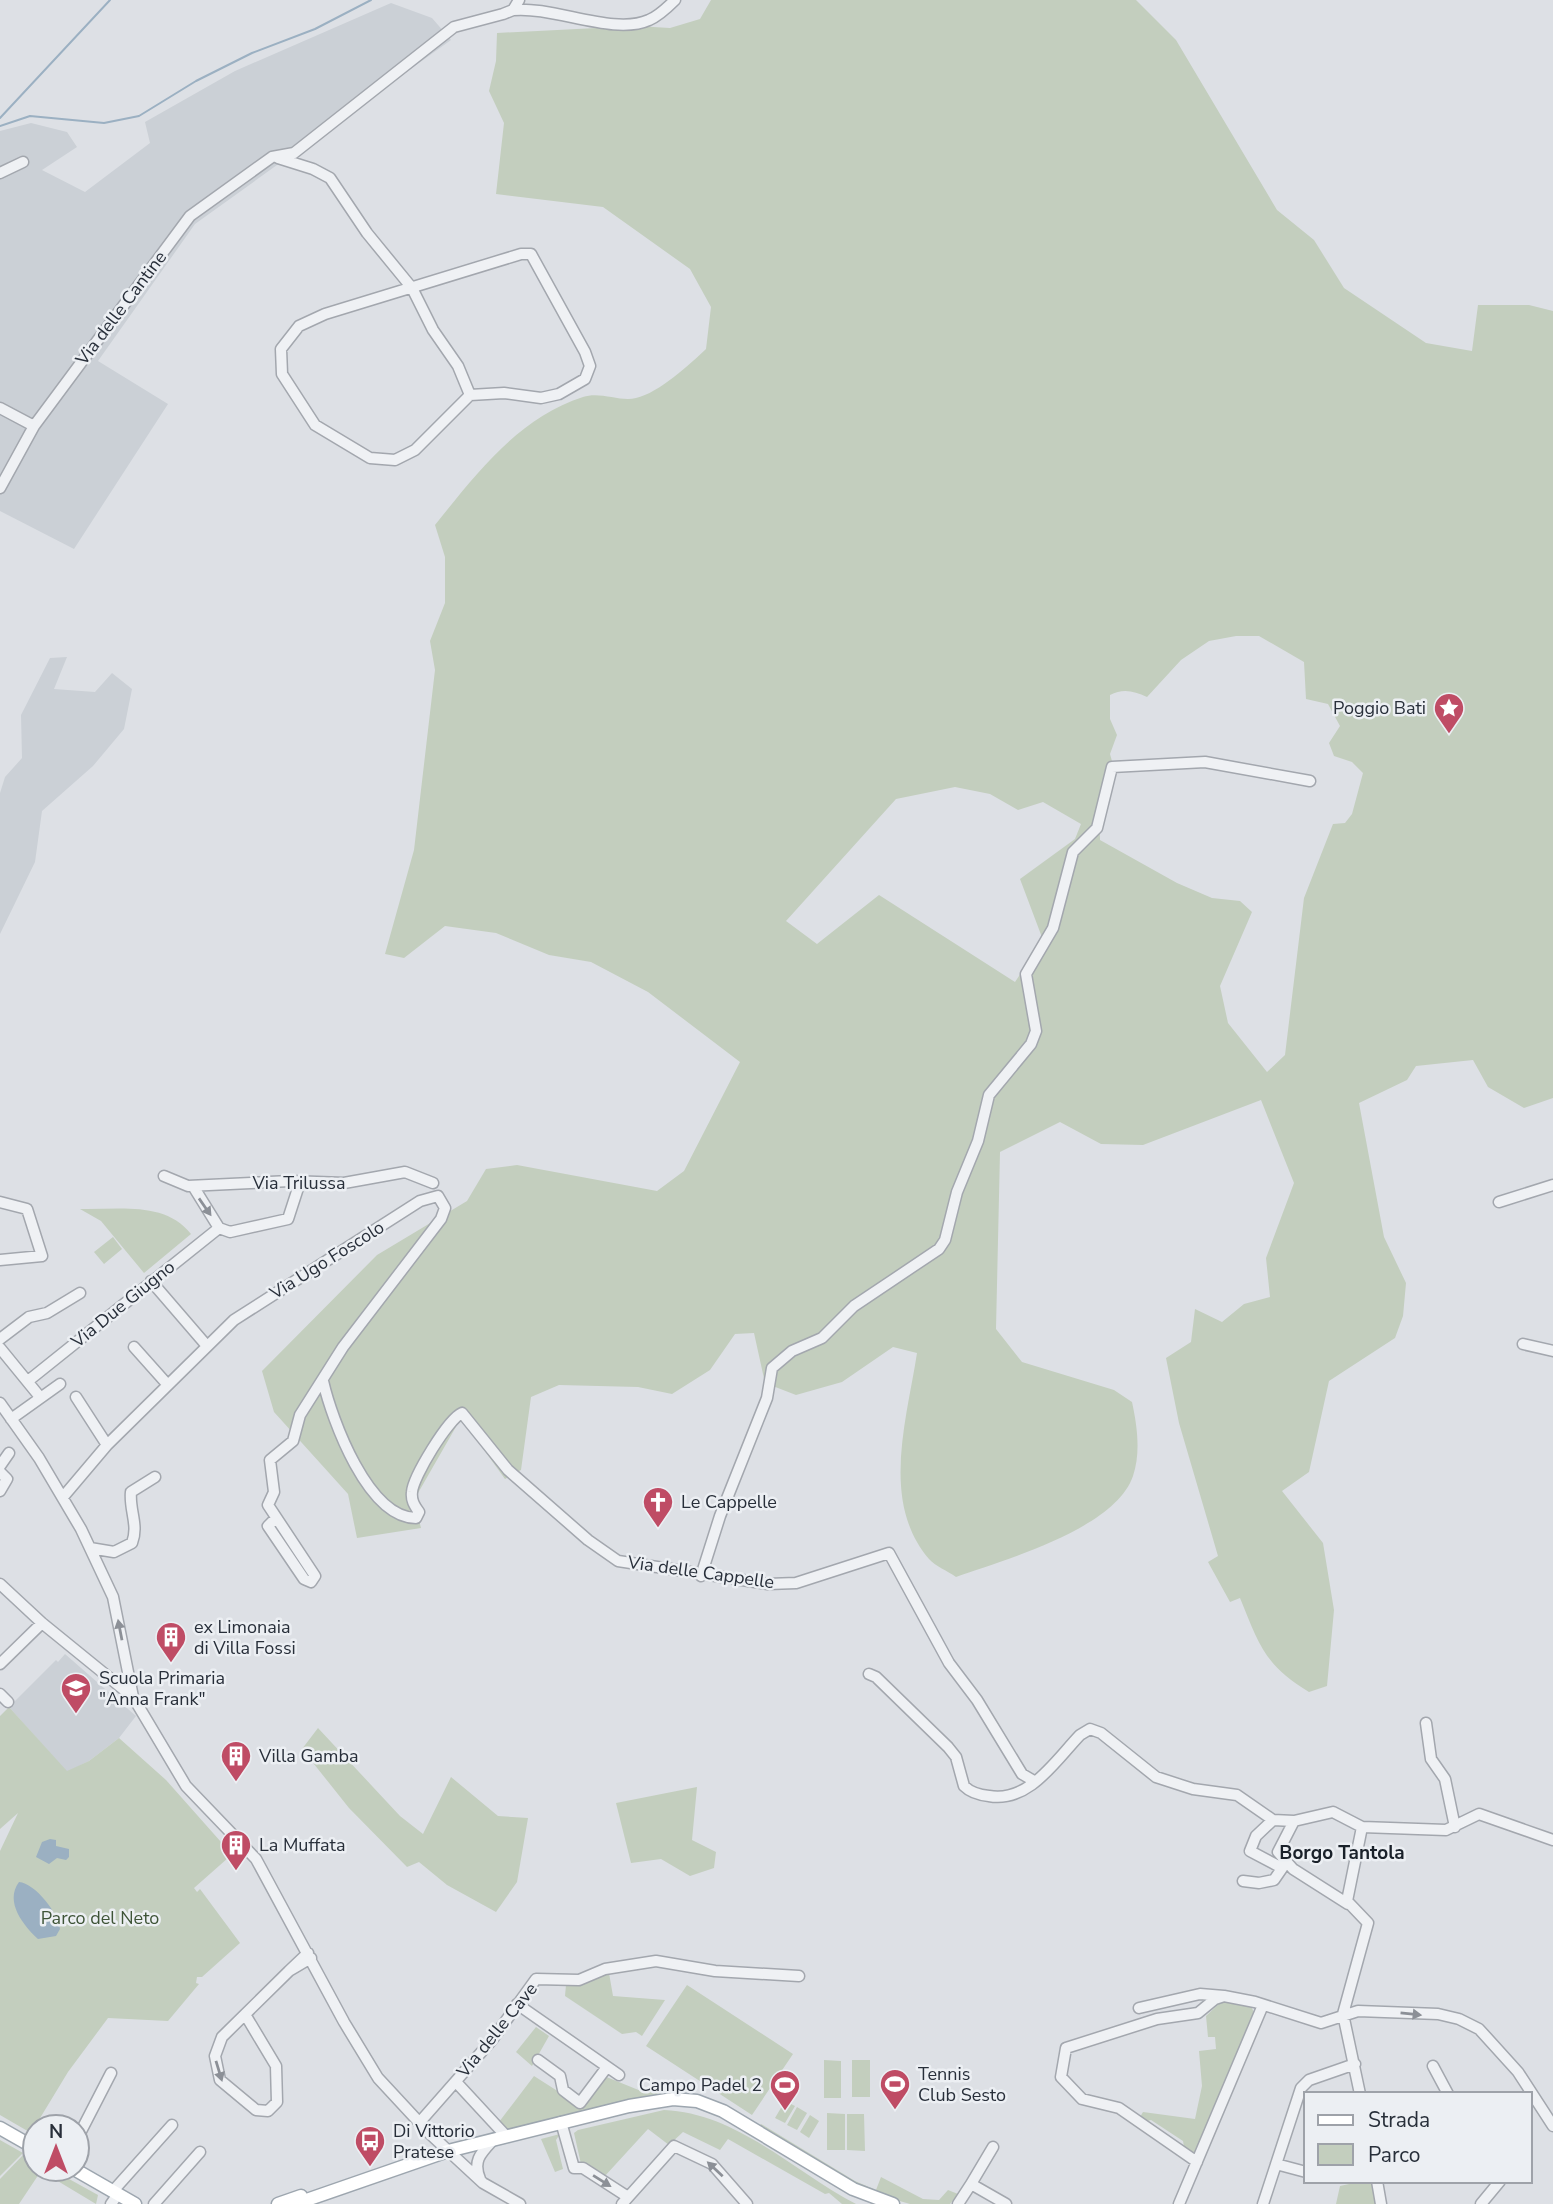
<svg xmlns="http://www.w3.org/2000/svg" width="1553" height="2204" font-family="'Nunito Sans',sans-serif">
  <rect width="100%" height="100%" fill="#dde0e5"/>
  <path fill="#cbd0d6" d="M 391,3 L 432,18 L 451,40 L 195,224 L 98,361 L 168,404 L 74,549 L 0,511 L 0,131 L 31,123 L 67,132 L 77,147 L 42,170 L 85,192 L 150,143 L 145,122 L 235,71 Z
    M 67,657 L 54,689 L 95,692 L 112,673 L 132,689 L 124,729 L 93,766 L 42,811 L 35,862 L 0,934 L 0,793 L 5,777 L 22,758 L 21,715 L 50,658 Z
    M 65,1654 L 136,1716 L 119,1738 L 89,1761 L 67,1772 L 9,1707 L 56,1660 L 58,1662 Z"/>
  <path fill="#c3cebe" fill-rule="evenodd" d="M 711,0 L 1136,0 L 1176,40 L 1277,210 L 1314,240 L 1344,288 L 1426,343 L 1472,351 L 1478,305 L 1529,305 L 1553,311 L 1553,1098 L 1524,1108 L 1488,1087 L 1473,1060 L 1416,1066 L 1407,1080 L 1359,1103 L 1384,1237 L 1406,1283 L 1403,1316 L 1395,1338 L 1329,1381 L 1309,1472 L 1282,1491 L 1323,1543 L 1334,1610 L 1327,1686 L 1309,1692 C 1264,1665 1259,1644 1240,1598 L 1230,1602 L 1208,1562 L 1218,1556 L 1179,1423 L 1166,1358 L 1191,1342 L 1195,1309 L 1222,1322 L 1244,1304 L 1270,1297 L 1266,1258 L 1294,1183 L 1261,1100 L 1143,1145 L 1101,1144 L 1060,1122 L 1000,1152 L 996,1329 L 1022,1362 L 1114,1390 L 1132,1402 C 1137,1425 1141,1452 1133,1476 C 1115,1529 1004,1560 956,1577 C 948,1571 935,1566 929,1559 C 880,1502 907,1419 917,1353 L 893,1347 L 842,1382 L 796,1395 L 765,1383 L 754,1333 L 735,1334 L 710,1370 L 672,1394 L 638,1387 L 559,1385 L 531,1397 L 521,1470 L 505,1479 L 461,1418 L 414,1500 L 421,1528 L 357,1538 L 348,1494 L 274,1412 L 262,1371 L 377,1255 L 467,1201 L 486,1169 L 517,1165 L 657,1191 L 684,1171 L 740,1062 L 648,992 L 591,962 L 549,955 L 496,933 L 445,926 L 404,958 L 385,954 L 414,850 L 435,670 L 430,641 L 445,603 L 445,557 L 435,525 C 476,474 518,418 583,397 C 600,391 620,402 636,398 C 659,393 690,364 706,349 L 711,307 L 690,269 L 603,207 L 496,194 L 504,123 L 489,91 L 496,61 L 497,33 L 636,26 L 670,28 L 700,19 ZM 1236,636 L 1259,636 L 1304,662 L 1306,699 L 1328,704 L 1340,726 L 1329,743 L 1334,756 L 1352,762 L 1363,773 L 1352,814 L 1345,823 L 1333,824 L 1304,898 L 1285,1055 L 1267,1072 L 1228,1023 L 1220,986 L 1252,912 L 1240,901 L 1212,898 L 1177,883 L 1100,840 L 1099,804 L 1115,772 L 1110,754 L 1117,735 L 1110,719 L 1110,695 C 1123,688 1134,691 1147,697 L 1181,660 L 1209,641 ZM 955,787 L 990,794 L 1018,810 L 1043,802 L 1081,824 L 1075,839 L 1020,879 L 1043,940 L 1015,982 L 879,895 L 817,944 L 786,921 L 896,799 Z
    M 80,1209 C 119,1210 165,1201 191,1234 L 144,1273 L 101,1221 Z
    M 113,1237 L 122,1249 L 104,1264 L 94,1252 Z
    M 9,1707 L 67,1771 L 89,1761 L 119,1738 L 166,1780 L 229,1851 L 228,1858 L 194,1888 L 197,1892 L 200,1889 L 240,1943 L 202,1977 L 197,1977 L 196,1983 L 199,1984 L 168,2021 L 108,2018 L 68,2072 L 31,2133 L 0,2115 L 0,1851 L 18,1813 L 0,1829 L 0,1716 Z
    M 318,1728 L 400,1816 L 423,1834 L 451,1777 L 498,1816 L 528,1818 L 517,1882 L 496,1912 L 447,1885 L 419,1862 L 407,1867 L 349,1808 L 302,1749 Z
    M 697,1787 L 692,1840 L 716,1852 L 714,1868 L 690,1876 L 661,1859 L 631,1863 L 616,1803 Z
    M 609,1973 L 613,1996 L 665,2000 L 642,2036 L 636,2032 L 622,2034 L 565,1996 L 566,1985 Z
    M 687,1985 L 793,2054 L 752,2115 L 646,2046 Z
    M 1222,2001 L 1251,2006 L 1255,2015 L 1197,2151 L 1192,2153 L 1184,2147 L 1183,2141 L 1151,2120 L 1144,2122 L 1140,2117 L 1143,2112 L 1195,2119 L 1202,2086 L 1199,2051 L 1216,2049 L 1215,2037 L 1208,2037 L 1206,2016 Z
    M 536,2027 L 549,2036 L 532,2066 L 516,2052 Z
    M 824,2060 L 841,2061 L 841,2098 L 824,2098 Z
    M 852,2060 L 870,2060 L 870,2097 L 852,2097 Z
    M 534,2076 L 581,2106 L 604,2076 L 641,2091 L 653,2088 L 667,2094 L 646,2096 L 507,2132 L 499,2122 Z
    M 785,2101 L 795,2106 L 785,2123 L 775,2118 Z
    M 797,2107 L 807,2113 L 797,2130 L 787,2125 Z
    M 664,2110 C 737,2113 793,2171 856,2204 L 842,2204 L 829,2193 L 825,2194 L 728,2139 L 720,2150 L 683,2132 L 669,2145 L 648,2129 L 604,2177 L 581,2164 L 574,2133 L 578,2130 Z
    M 827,2113 L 845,2114 L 845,2150 L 827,2150 Z
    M 847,2114 L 864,2114 L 865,2151 L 847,2150 Z
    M 810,2115 L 819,2121 L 809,2138 L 800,2132 Z
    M 761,2124 L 855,2181 L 876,2190 L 881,2177 L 923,2199 L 939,2200 L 948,2190 L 958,2194 L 950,2204 L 910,2204 L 869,2192 L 759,2127 Z
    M 560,2134 L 556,2140 L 563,2169 L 555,2172 L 541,2139 Z
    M 0,2140 L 23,2153 L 0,2176 Z
    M 24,2154 L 35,2160 L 35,2169 L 51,2169 L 98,2195 L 96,2204 L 41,2171 L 19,2204 L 0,2204 L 0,2179 Z
    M 1363,2181 L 1371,2181 L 1376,2204 L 1336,2204 L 1340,2186 Z"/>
  <path fill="#9bb0c2" d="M 50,1839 L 56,1840 L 56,1846 L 69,1849 L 69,1857 L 66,1860 L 57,1858 L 49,1864 L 36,1857 L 42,1842 Z
    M 19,1882 C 35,1883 59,1914 60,1929 L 56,1936 L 38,1939 C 24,1926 4,1902 19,1882 Z"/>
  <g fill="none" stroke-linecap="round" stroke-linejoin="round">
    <path stroke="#9bb0c2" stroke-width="2" d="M 0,118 L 110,0
      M 0,126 L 30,116 L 104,123 L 139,116 L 196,81 L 252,53 L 315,29 L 371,0"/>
    <g stroke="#a3a7ae" stroke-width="13">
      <path id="minor" d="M 513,10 C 554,6 614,36 649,20 C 659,16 668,7 675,0
        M 278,158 L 313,169 L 330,178 L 367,233 L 412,288 L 433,330 L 458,366 L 470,395
        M 0,173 L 23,162
        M 521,254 L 531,254 L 585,352 L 590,366 L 585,379 L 559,394 L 541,398 L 504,393 L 470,395 L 415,450 L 395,460 L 370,458 L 315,425 L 282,374 L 281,349 L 299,326 L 325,314 Z
        M 0,408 L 34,426
        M 0,488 L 34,426 L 190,216 L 272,157 L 294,153 L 454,27 L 503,14 L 513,10 L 519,0
        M 164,1176 L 188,1186 L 290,1181 L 344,1183 L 405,1172 L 433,1183
        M 193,1186 L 219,1228
        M 0,1202 L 27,1209 L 42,1256 L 0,1260
        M 1499,1202 L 1553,1185
        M 151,1281 L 207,1346
        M 0,1339 L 29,1317 L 47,1313 L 80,1293
        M 1523,1344 L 1553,1351
        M 134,1347 L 167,1384
        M 0,1348 L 40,1397
        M 28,1381 L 219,1228 L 230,1232 L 288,1219 L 300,1182
        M 323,1381 C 332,1420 368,1518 416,1518 L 419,1512 C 414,1505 411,1500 412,1492 C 413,1477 448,1419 462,1413 L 508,1470 L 588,1540 L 618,1561 L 768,1584 L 796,1583 L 889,1553 L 949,1663 L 977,1700 L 1022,1774 L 1034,1781
        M 76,1397 L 107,1445
        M 0,1403 L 39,1458 L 81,1529 L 113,1597 L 133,1697 L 186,1786 L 256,1859 L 344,2022 L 378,2078 L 429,2133 L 483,2183 L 520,2204
        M 11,1419 L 60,1384
        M 0,1466 L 9,1453
        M 0,1472 L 7,1479 L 0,1491
        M 63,1497 L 107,1445 L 234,1320 L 420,1201 L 438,1196 L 445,1208 L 441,1219 L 343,1347 L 300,1415 L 293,1441 L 270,1460 L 274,1492 L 268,1505 L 315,1576 L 311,1582 L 304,1579 L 268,1526 L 276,1518
        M 90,1548 L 114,1552 L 132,1543 C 139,1525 129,1510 131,1492 L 155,1477
        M 701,1576 L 720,1516 L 767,1398 L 772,1368 L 792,1351 L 822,1338 L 854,1306 L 939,1249 L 945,1240 L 957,1192 L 978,1141 L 989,1095 L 1031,1044 L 1036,1031 L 1026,974 L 1053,928 L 1073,852 L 1097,828 L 1112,767 L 1205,762 L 1310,781
        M 0,1584 L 42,1623 L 133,1697
        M 0,1664 L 42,1623
        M 869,1674 L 876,1677 L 948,1747 L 956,1757 L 964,1786 C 971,1793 979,1795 989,1796 C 1029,1803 1055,1761 1080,1735 L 1090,1729 L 1101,1733 L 1156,1777 L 1193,1789 L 1237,1795 L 1273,1820 L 1294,1821 L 1333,1812 L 1362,1827 L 1446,1830 L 1479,1814 L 1553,1840
        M 0,1694 L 8,1702
        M 1426,1723 L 1431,1759 L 1445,1779 L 1455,1827
        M 1273,1820 L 1256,1836 L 1250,1851 L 1282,1868
        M 1294,1821 L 1278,1852 L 1293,1869 L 1348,1904
        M 1243,1881 L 1259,1883 L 1274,1880 L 1285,1864
        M 308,1953 L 289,1971 L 311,1958
        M 517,2004 L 619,2075
        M 1139,2008 L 1200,1994 L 1224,1996
        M 246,2016 L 276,2066 L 277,2102 L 268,2111 L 256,2110 L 220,2080 L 215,2056 L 222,2037 L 289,1971
        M 538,2060 L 560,2076 L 563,2090 L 580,2103 L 607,2067
        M 1433,2066 L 1448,2094
        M 456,2082 L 506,2136
        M 1360,2094 L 1343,2014 L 1368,1923 L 1347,1901 L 1362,1827
        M 561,2122 L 574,2168 L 583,2168 L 628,2197
        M 419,2123 L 492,2040 L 536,1979 L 579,1980 L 605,1969 L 656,1961 L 715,1971 L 799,1976
        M 77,2139 L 111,2073
        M 993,2147 L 971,2184 L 1006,2204
        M 1197,2162 L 1119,2108 L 1082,2099 L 1061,2077 L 1066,2048 L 1157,2019 L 1198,2013 L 1215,1999 L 1224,1996 L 1255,2002 L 1321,2023 L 1358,2011 L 1438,2014 L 1459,2019 L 1479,2029 L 1518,2072 L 1553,2126
        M 1276,2164 L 1306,2172
        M 480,2179 C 472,2160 482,2152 494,2139
        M 1377,2181 L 1381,2204
        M 113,2191 L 172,2125
        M 111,2204 L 118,2194
        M 154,2204 L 200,2152
        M 622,2204 L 674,2146 L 712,2164 L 747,2204
        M 958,2204 L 971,2184
        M 1179,2204 L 1263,2005
        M 1263,2204 L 1301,2088 L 1309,2080 L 1355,2064
        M 1481,2204 L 1500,2181"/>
    </g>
    <g stroke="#9da6af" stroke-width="15">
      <path id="major" d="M 0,2128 L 35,2148
        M 74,2169 L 135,2204
        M 278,2204 L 301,2196
        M 295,2204 L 448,2151 L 629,2106 L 673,2099 L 697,2101 L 723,2111 L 853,2189 L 893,2204"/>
    </g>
    <use href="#minor" stroke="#eff1f4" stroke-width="10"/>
    <use href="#major" stroke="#fff" stroke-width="12"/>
  </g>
  <defs><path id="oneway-solid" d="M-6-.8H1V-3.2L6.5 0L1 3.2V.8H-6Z" transform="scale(1.75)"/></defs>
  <g fill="#8c9097">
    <use href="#oneway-solid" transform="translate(205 1207) rotate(55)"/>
    <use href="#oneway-solid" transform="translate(120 1630) rotate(-101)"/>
    <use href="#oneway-solid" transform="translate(1411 2014) rotate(6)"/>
    <use href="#oneway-solid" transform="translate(219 2071) rotate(73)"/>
    <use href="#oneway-solid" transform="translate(715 2169) rotate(-137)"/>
    <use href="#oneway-solid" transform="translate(602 2181) rotate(32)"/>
  </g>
  <defs>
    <g id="sight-pin" transform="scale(1.575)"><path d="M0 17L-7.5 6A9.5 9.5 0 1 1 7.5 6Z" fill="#bf4c65" stroke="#eceff3"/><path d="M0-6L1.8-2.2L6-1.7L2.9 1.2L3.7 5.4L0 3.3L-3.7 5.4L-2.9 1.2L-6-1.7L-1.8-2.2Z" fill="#fff"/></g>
    <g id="church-pin" transform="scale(1.575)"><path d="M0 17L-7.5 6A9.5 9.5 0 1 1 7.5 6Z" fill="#bf4c65" stroke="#eceff3"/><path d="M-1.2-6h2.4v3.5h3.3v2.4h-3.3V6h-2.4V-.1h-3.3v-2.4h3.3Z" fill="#fff"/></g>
    <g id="building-pin" transform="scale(1.575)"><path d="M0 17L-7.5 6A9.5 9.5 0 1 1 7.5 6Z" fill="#bf4c65" stroke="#eceff3"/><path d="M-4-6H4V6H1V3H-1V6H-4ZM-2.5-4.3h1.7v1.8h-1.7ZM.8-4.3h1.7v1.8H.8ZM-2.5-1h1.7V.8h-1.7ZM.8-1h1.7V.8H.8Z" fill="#fff"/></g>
    <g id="school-pin" transform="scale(1.575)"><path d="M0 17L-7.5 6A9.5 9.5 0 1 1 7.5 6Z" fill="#bf4c65" stroke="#eceff3"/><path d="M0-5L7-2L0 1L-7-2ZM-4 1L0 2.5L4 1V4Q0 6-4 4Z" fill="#fff"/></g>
    <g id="stadium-pin" transform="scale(1.575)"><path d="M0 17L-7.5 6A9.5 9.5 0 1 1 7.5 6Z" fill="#bf4c65" stroke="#eceff3"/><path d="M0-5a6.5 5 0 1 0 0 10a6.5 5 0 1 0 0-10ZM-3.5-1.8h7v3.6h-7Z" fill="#fff"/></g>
    <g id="bus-pin" transform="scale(1.575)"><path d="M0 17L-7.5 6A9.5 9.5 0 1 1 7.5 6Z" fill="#bf4c65" stroke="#eceff3"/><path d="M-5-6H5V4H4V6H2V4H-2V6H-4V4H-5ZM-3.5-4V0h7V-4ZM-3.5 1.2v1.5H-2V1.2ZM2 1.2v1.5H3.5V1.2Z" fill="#fff"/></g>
  </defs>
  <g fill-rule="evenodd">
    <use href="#sight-pin" x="1449" y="708"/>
    <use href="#church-pin" x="658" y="1502"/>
    <use href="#building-pin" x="171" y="1637"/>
    <use href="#school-pin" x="76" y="1688"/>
    <use href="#building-pin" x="236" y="1756"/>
    <use href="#building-pin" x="236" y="1845"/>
    <use href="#stadium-pin" x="895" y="2084"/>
    <use href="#stadium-pin" x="785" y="2085"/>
    <use href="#bus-pin" x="370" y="2141"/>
  </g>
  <g text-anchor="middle" stroke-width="5" stroke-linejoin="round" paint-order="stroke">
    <g font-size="18" fill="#282f3a" stroke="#eceff3">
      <text transform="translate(121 308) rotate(-53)" y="6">Via delle Cantine</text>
      <text x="299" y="1189">Via Trilussa</text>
      <text transform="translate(327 1260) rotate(-32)" y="6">Via Ugo Foscolo</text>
      <text transform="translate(123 1304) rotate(-39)" y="6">Via Due Giugno</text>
      <text transform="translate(701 1572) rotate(8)" y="6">Via delle Cappelle</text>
      <text transform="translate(497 2030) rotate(-51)" y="6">Via delle Cave</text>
    </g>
    <g font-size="18" fill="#282f3a" stroke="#eceff3" text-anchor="start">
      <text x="1426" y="714" text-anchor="end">Poggio Bati</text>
      <text x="681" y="1508">Le Cappelle</text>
      <text x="194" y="1633">ex Limonaia<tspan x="194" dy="21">di Villa Fossi</tspan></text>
      <text x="99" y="1684">Scuola Primaria<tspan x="99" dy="21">"Anna Frank"</tspan></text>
      <text x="259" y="1762">Villa Gamba</text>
      <text x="259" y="1851">La Muffata</text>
      <text x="918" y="2080">Tennis<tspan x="918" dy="21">Club Sesto</tspan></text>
      <text x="762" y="2091" text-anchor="end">Campo Padel 2</text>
      <text x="393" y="2137">Di Vittorio<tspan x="393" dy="21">Pratese</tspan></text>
    </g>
    <g font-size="18" fill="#3e5437" stroke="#eceff3">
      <text x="100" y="1924">Parco del Neto</text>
    </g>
    <g font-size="19" font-weight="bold" fill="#1a212a" stroke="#eceff3">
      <text x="1342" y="1859">Borgo Tantola</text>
    </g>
  </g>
  <rect x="1304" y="2092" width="228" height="91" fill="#eceff3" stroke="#9ea2a9" stroke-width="2"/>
  <rect x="1318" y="2115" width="35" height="10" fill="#ffffff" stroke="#9ea2a9" stroke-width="2"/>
  <text x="1368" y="2127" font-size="21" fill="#282f3a">Strada</text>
  <rect x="1318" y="2144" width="35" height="21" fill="#c3cebe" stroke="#9ea2a9" stroke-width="2"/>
  <text x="1368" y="2162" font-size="21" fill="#282f3a">Parco</text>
  <g transform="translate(56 2148)"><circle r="33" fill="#eceff3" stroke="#9ea2a9" stroke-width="2"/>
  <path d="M0-5L12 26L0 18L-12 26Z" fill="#bf4c65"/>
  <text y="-10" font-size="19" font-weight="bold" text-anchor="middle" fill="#282f3a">N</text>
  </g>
</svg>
